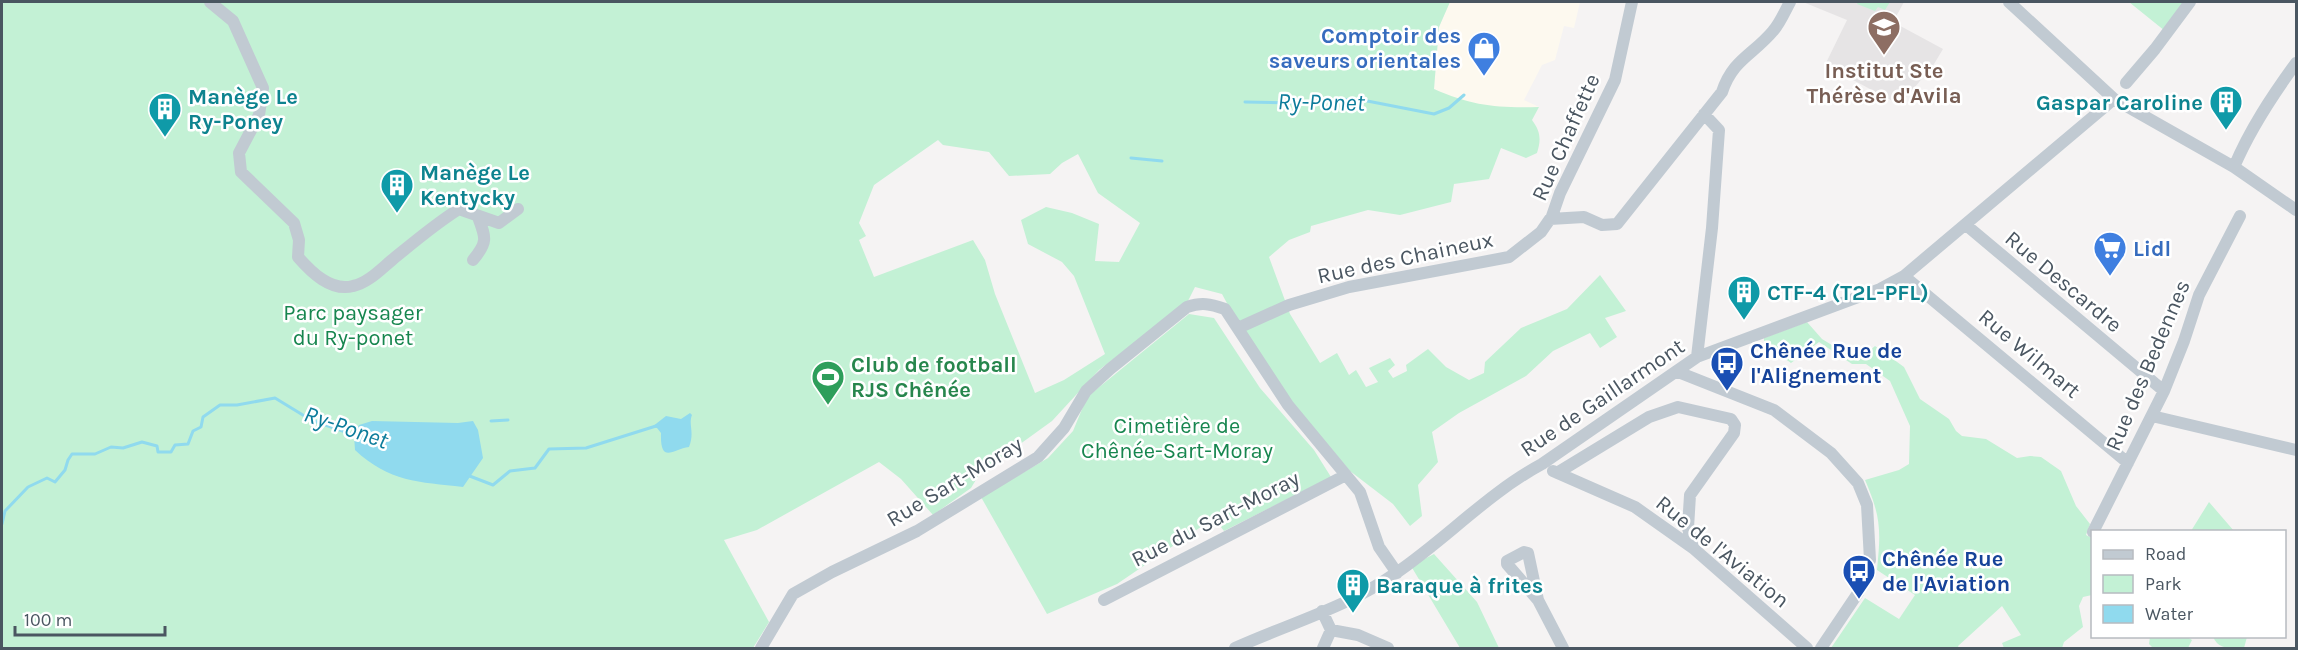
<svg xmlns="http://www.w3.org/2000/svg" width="2298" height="650" font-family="Karla,sans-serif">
  <rect width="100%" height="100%" fill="#f5f3f3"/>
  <path fill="#fdf9ef" d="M 1450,2 L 1580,2 L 1574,28 L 1564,26 L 1555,60 L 1542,65 L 1524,100 L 1539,107 L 1501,108 L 1463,102 L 1434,89 L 1439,27 Z"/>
  <path fill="#e6e4e5" d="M 1803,2 L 1904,2 L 1893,22 L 1943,49 L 1934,64 L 1900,105 L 1825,65 L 1847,20 Z"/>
  <path fill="#c3f1d5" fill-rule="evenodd" d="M 2,2 L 1450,2 L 1439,27 L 1434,89 C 1473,106 1496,108 1539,107 L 1532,120 C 1541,132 1541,140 1537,153 L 1526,158 L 1501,148 L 1489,179 L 1454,184 L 1451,202 L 1400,215 L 1368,210 L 1311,226 L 1310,232 L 1289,240 L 1269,257 L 1290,314 L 1320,363 L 1337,353 L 1349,375 L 1356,370 L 1366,387 L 1378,382 L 1369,368 L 1390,358 L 1395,365 L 1388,371 L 1393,378 L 1407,371 L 1406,365 L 1428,349 L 1446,367 L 1469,380 L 1484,373 L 1485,362 L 1521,328 L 1567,309 L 1600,275 L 1626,311 L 1605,318 L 1617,337 L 1600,348 L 1590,333 L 1553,351 L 1526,376 L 1459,413 L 1432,432 L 1438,462 L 1418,485 L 1422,516 L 1410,526 L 1393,504 L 1350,471 L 1291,402 L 1236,320 L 1222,294 L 1195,287 L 1187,303 L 1099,370 L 1052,421 L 980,473 L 971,488 L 933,515 L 901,479 L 879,462 L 757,530 L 724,540 L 769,622 L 753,648 L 2,648 ZM 938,140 L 943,145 L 989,152 L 1009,176 L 1050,174 L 1062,163 L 1078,154 L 1098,193 L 1140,223 L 1119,262 L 1095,261 L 1099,224 L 1072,213 L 1046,207 L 1021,220 L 1028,244 L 1062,262 L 1074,276 L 1105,354 L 1064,380 L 1035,393 L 995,294 L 985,260 L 973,240 L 874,277 L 859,240 L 866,236 L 859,223 L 874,185 Z
    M 1858,2 L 1890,2 L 1885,10 L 1878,7 L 1875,11 L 1857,4 Z
    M 2129,2 L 2185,2 L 2165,31 Z
    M 1189,314 L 1214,318 L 1260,388 L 1314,450 L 1331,477 L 1224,531 L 1214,518 L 1117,584 L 1047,614 L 981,497 L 1048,458 L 1073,431 L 1087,397 Z
    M 1807,322 L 1822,339 L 1858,361 L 1875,346 L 1904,367 L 1920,399 L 1949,419 L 1956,431 L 1962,436 L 1986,439 L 2017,458 L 2030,456 L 2041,457 L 2061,471 L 2076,506 L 2090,524 L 2086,535 L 2092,538 L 2092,595 L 2083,597 L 2079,606 L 2083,627 L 2064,642 L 2062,648 L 2004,648 L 2002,643 L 2021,635 L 2002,606 L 1958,646 L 1959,648 L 1831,648 L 1865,598 L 1899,619 L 1915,595 L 1877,570 C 1881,530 1881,517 1865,480 L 1899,470 L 1909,464 L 1910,426 L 1890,381 L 1866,364 L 1852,364 L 1819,342 L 1791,363 L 1764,344 L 1764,338 Z
    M 2209,502 L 2234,531 L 2191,531 Z
    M 1434,554 L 1477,602 L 1499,648 L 1460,648 L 1411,566 Z
    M 2150,637 L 2187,637 L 2192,640 L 2188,648 L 2153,648 L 2149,644 Z
    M 2213,637 L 2247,637 L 2244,648 C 2230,648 2219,650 2213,637 Z"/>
  <path fill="#90daee" d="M 690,413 L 692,415 C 688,425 695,432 689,447 C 673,449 660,465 661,433 L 657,428 L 652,427 L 666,416 L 681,419 Z
    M 372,421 L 458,423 L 473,421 L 478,430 L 483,458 L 463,487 C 419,482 389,482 355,450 L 354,435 L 359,425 Z"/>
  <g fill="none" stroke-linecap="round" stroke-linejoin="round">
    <path stroke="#90daee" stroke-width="3" d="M 1245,102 L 1294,103 L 1357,99 L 1434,114 L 1449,108 L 1464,95
      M 1131,158 L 1162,161
      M 491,421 L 508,420
      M 467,475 L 493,485 L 510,471 L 535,468 L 549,449 L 586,448 L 656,426
      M 2,524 L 5,511 L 28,487 L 47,478 L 55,482 L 65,470 L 68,460 L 72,454 L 95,454 L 111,447 L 123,448 L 142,442 L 157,446 L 158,452 L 171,452 L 175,445 L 188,444 L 193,431 L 201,427 L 203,417 L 220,405 L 237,405 L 275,398 L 311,420 L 357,436"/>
    <path stroke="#c1cad2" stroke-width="12" d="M 210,2 L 233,21 L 263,88 L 259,115 L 239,153 L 241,172 L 294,223 L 299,240 L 298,257 C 311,272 331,292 353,286 C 368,283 381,269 392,260 C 414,242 435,224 459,209 L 499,223 L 518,209
      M 2009,2 L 2114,99 L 2234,167 L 2296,210
      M 2126,83 L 2155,49 L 2190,2
      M 2234,167 C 2250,129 2272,96 2296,63
      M 1551,219 L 1560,193 L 1615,80 L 1632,2
      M 1966,225 L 2164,391
      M 473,260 C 488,242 486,238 478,217
      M 1904,276 L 2128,463
      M 1238,328 L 1289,305 L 1349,287 L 1509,257 L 1541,232 L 1550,219 L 1584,217 L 1602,225 L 1617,224 L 1722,92 C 1733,59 1753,55 1773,31 C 1780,23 1785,11 1790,2
      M 1697,357 L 1712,228 L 1719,130 L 1704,114
      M 1678,372 L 1774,410 L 1831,453 L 1858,483 L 1867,505 L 1870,560 L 1858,593 L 1821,648
      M 2152,416 L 2296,450
      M 1553,471 L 1635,507 L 1693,548 L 1807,648
      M 1557,473 L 1649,417 L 1678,407 L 1731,419 L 1735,425 L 1734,433 L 1690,495 L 1688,528 L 1693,548
      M 2093,532 L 2164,391 L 2184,341 L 2199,295 L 2240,216
      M 1104,600 L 1346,475
      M 1538,600 L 1528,553 L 1524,552 L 1507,561 L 1507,564 L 1538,600 L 1563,648
      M 1322,611 L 1331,630 L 1358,635 L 1388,648
      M 761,648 L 793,594 L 832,572 L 917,531 L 1038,457 L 1064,428 L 1086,391 L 1110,369 L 1187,307 C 1202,302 1210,304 1225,309 L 1288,405 L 1360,492 L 1379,547 L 1397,573
      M 1235,648 C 1288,624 1348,607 1396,573 C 1446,539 1488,493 1542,464 L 1697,357 L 1880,289 L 1904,276 L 2114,99
      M 1323,648 L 1331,630"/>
  </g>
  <defs>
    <g id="school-pin" transform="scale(1.725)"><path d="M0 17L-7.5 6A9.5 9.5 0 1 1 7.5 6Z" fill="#8d6e63" stroke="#fff"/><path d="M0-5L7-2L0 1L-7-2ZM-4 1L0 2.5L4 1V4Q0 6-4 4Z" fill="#fff"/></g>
    <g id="shop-pin" transform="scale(1.725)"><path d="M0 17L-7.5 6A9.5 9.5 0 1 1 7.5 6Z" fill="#3f7fe0" stroke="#fff"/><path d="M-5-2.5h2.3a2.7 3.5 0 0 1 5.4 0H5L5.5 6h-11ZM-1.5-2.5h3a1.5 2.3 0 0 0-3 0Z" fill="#fff"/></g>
    <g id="building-pin" transform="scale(1.725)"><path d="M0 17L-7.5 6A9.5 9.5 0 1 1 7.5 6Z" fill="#0f9aa8" stroke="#fff"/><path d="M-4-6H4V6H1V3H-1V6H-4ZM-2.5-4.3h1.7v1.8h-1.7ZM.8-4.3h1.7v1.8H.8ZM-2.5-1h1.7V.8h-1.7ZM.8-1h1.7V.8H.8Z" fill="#fff"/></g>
    <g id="supermarket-pin" transform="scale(1.725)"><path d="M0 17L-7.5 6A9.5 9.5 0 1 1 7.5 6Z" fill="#3f7fe0" stroke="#fff"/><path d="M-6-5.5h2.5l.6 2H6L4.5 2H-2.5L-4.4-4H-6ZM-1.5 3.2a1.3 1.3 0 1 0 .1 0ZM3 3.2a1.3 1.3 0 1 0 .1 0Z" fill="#fff"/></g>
    <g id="bus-pin" transform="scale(1.725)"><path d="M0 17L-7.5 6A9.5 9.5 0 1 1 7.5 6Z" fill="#1a4fb4" stroke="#fff"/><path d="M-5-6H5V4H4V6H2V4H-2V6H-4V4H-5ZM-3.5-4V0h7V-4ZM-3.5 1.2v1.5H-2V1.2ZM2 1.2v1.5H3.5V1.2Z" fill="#fff"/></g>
    <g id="stadium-pin" transform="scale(1.725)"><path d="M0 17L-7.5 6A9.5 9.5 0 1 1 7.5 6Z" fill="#2e9e5b" stroke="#fff"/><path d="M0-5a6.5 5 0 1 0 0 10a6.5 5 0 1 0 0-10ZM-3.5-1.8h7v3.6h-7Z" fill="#fff"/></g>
  </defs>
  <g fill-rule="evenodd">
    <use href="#school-pin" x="1884" y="27"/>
    <use href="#shop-pin" x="1484" y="48"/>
    <use href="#building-pin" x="2226" y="102"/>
    <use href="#building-pin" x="165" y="109"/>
    <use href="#building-pin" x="397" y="185"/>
    <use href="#supermarket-pin" x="2110" y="248"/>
    <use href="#building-pin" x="1744" y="292"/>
    <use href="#bus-pin" x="1727" y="363"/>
    <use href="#stadium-pin" x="828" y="377"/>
    <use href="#bus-pin" x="1859" y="571"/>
    <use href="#building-pin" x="1353" y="585"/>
  </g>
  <g text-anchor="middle" stroke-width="5" stroke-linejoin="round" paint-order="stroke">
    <g font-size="22" font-weight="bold" fill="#366cbe" stroke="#fff" text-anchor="end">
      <text x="1461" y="43">Comptoir des<tspan x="1461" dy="25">saveurs orientales</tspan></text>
      <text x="2133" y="256" text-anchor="start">Lidl</text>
    </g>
    <g font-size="22" font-weight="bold" fill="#785e54" stroke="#fff">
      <text x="1884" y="78">Institut Ste<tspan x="1884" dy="25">Thérèse d'Avila</tspan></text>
    </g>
    <g font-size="22" font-weight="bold" fill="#0d838f" stroke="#fff" text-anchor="start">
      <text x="188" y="104">Manège Le<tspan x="188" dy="25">Ry-Poney</tspan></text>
      <text x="2203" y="110" text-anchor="end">Gaspar Caroline</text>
      <text x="420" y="180">Manège Le<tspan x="420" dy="25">Kentycky</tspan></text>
      <text x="1767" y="300">CTF-4 (T2L-PFL)</text>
      <text x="1376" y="593">Baraque à frites</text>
    </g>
    <g font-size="22" fill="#4a5661" stroke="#fff">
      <text transform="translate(1565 137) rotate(-66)" y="8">Rue Chaffette</text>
      <text transform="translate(1405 257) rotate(-12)" y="8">Rue des Chaineux</text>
      <text transform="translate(2064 281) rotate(40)" y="8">Rue Descardre</text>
      <text transform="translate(2030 353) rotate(40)" y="8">Rue Wilmart</text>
      <text transform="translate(2147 365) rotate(-67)" y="8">Rue des Bedennes</text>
      <text transform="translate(1602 397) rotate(-34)" y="8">Rue de Gaillarmont</text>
      <text transform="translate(954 481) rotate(-31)" y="8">Rue Sart-Moray</text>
      <text transform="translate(1215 518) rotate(-27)" y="8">Rue du Sart-Moray</text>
      <text transform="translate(1723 551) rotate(39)" y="8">Rue de l'Aviation</text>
    </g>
    <g font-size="22" fill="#17864f" stroke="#fff">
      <text x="353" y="320">Parc paysager<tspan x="353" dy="25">du Ry-ponet</tspan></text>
      <text x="1177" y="433">Cimetière de<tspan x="1177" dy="25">Chênée-Sart-Moray</tspan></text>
    </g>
    <g font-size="22" font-weight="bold" fill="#164399" stroke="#fff" text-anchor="start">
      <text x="1750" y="358">Chênée Rue de<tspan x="1750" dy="25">l'Alignement</tspan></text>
      <text x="1882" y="566">Chênée Rue<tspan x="1882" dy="25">de l'Aviation</tspan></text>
    </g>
    <g font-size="22" font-weight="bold" fill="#27864d" stroke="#fff" text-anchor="start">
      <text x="851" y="372">Club de football<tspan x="851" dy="25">RJS Chênée</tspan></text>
    </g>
    <g font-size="24" font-style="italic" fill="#0c7c9b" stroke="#fff">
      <text transform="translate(1321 102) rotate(1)" y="8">Ry-Ponet</text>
      <text transform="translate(346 427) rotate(19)" y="8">Ry-Ponet</text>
    </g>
  </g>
  <rect width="2298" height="650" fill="none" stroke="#4a5661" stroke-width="6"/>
  <rect x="2091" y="530" width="195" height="108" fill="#ffffff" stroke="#b7bbc0" stroke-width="1.5"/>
  <rect x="2103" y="550" width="30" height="9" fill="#c1cad2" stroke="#b7bbc0" stroke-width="1.5"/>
  <text x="2145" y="560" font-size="18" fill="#4a5661">Road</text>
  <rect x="2103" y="575" width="30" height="18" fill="#c3f1d5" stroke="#b7bbc0" stroke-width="1.5"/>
  <text x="2145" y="590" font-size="18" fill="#4a5661">Park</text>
  <rect x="2103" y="605" width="30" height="18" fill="#90daee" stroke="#b7bbc0" stroke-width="1.5"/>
  <text x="2145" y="620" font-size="18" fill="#4a5661">Water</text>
  <path d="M15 626v9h150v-9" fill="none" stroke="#4a5661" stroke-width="3"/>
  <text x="24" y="626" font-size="18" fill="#4a5661" stroke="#ffffff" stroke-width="4.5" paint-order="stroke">100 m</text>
</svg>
